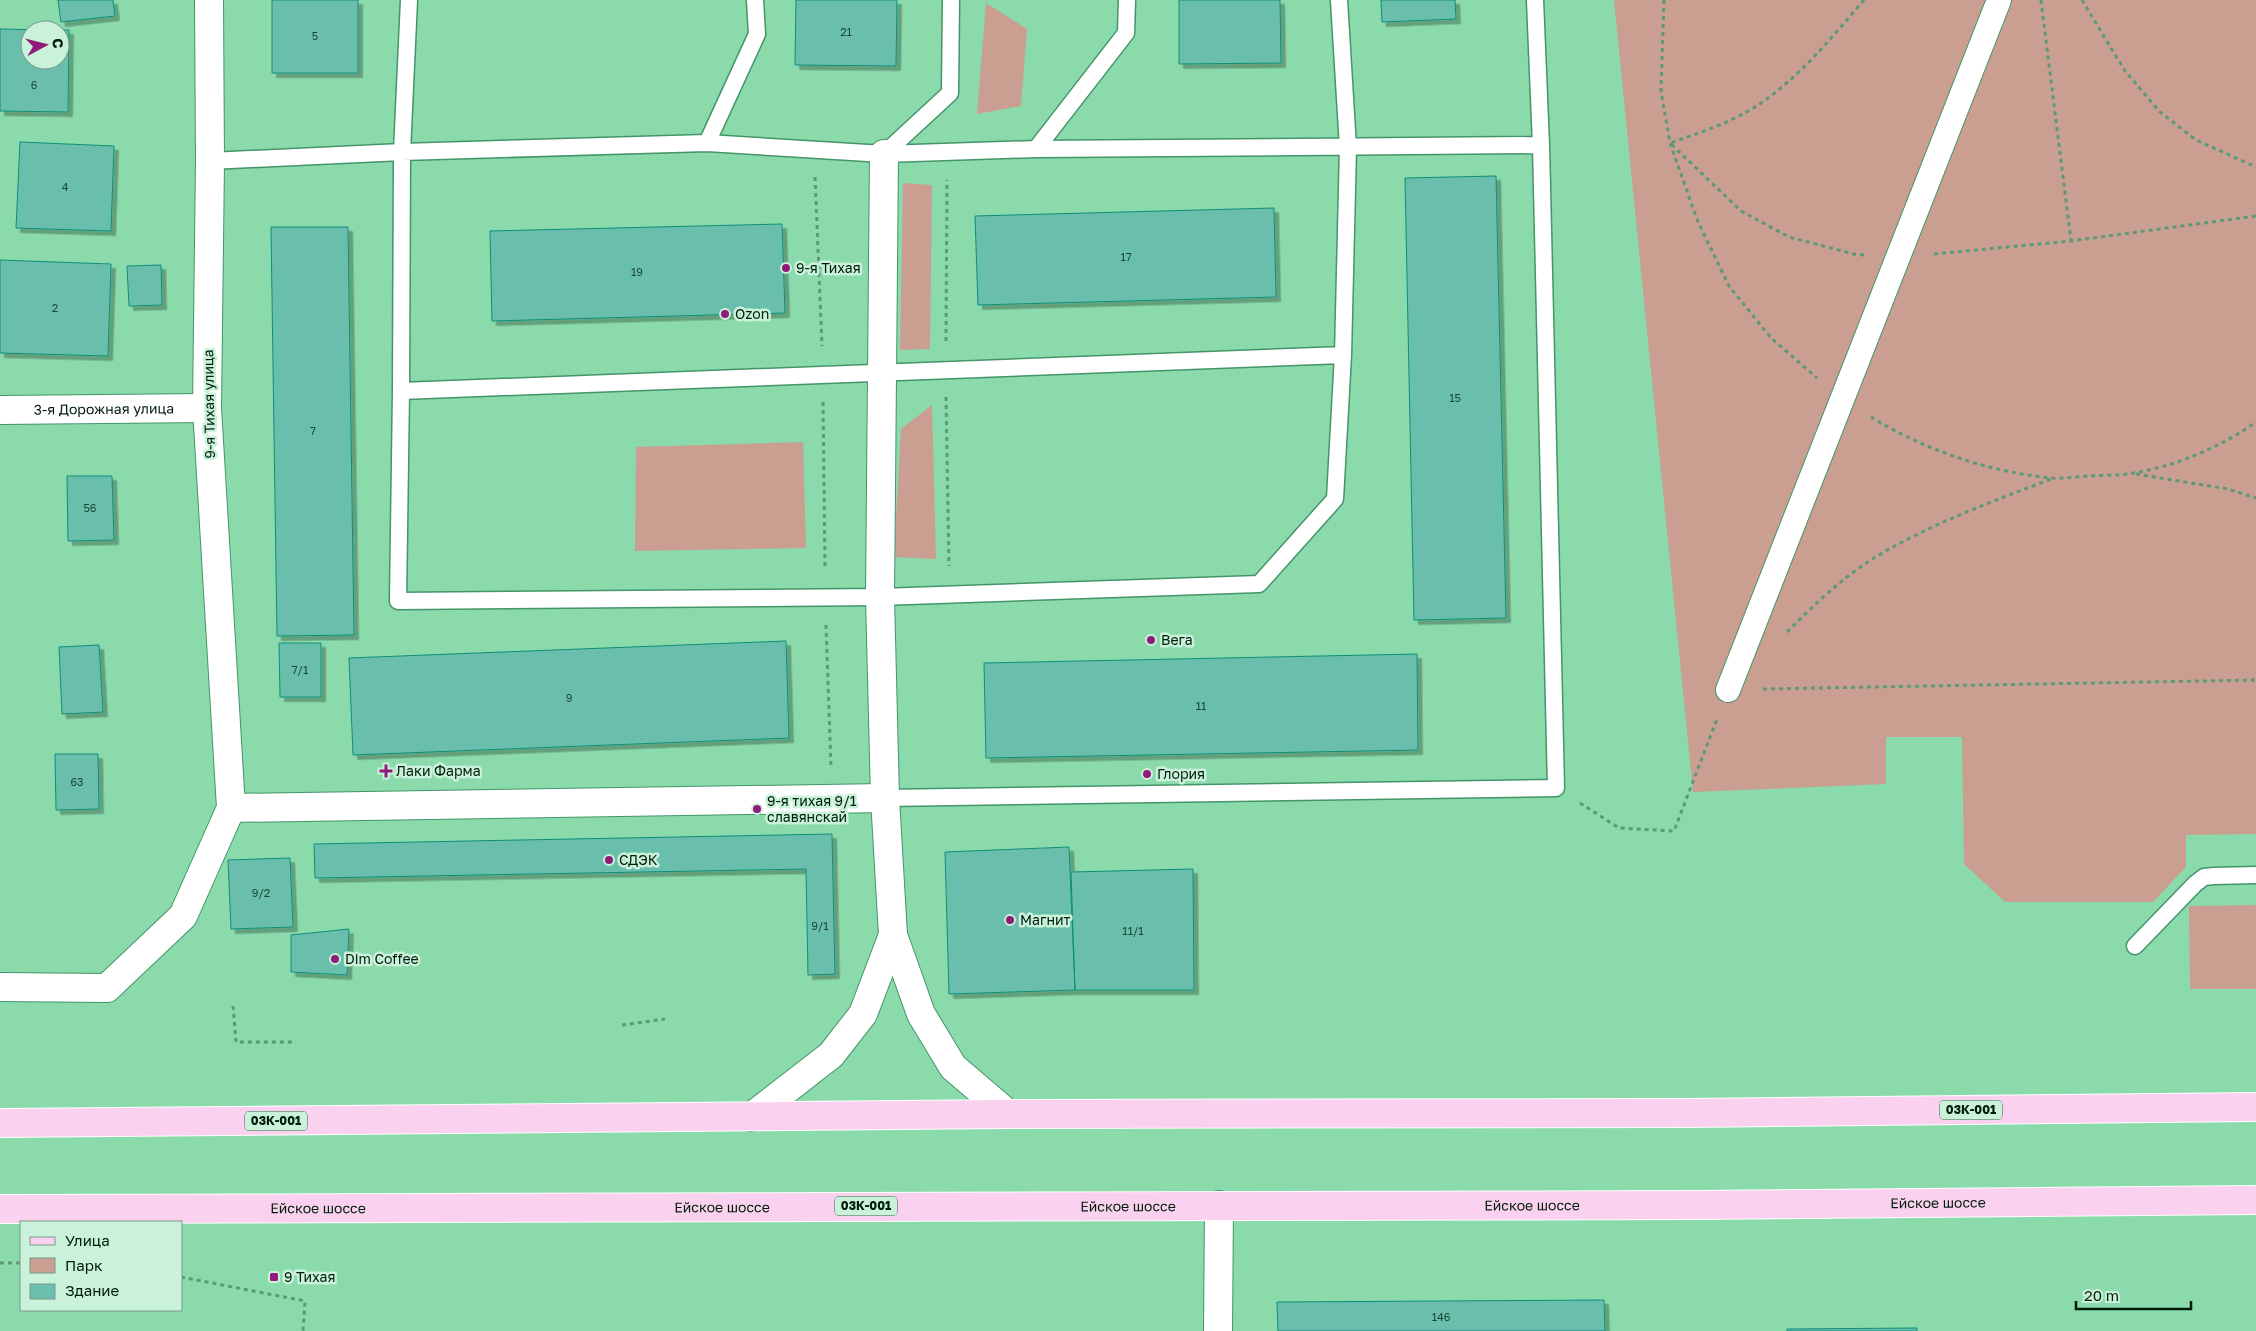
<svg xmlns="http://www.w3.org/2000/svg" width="2256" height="1331" font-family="'Golos Text',sans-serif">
  <defs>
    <filter id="shadow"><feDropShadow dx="4.5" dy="4.5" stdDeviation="0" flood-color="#0004"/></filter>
  </defs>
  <rect width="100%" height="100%" fill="#8adaab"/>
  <path fill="#ca9e91" d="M 1614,0 L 2256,0 L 2256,834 L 2186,835 L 2186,867 L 2153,902 L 2005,902 L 1964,864 L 1962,737 L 1886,737 L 1886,784 L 1693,792 Z
    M 986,3 L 1027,29 L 1021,106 L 977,114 Z
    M 903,183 L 932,185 L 930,349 L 900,350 Z
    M 932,405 L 936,559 L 894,557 L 901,429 Z
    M 803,442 L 806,548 L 635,551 L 636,447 Z
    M 2256,905 L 2256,989 L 2190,989 L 2189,906 Z"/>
  <path fill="#6bbfac" stroke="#0f8e79" filter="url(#shadow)" d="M 58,0 L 113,0 L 115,16 L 61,22 Z
    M 272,0 L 358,0 L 358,73 L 272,73 Z
    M 796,0 L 897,0 L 896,66 L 795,65 Z
    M 1179,0 L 1280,0 L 1281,63 L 1179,64 Z
    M 1381,0 L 1455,0 L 1456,19 L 1382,22 Z
    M 0,29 L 48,30 L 30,30 L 30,60 L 60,60 L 60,30 L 69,30 L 68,112 L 0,111 Z
    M 20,142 L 114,146 L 111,231 L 16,228 Z
    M 1496,176 L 1506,618 L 1414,620 L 1405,178 Z
    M 1274,208 L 1276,297 L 978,305 L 975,216 Z
    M 782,224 L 785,313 L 492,321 L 490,231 Z
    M 271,227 L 348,227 L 354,635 L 277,636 Z
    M 0,260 L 111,264 L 108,356 L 0,353 Z
    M 161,265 L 162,305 L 129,306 L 127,266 Z
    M 67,476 L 112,476 L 114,540 L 68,541 Z
    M 786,641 L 789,738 L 353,755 L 349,658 Z
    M 279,643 L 321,643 L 321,697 L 280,697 Z
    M 99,645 L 103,712 L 62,714 L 59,647 Z
    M 1417,654 L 1418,750 L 986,758 L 984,663 Z
    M 55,754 L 98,754 L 99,809 L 56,810 Z
    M 832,834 L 835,974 L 808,975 L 806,869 L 315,878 L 314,844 Z
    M 1069,847 L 1075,990 L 949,994 L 945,852 Z
    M 290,858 L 293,927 L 231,929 L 228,860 Z
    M 1193,869 L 1194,990 L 1075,990 L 1071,872 Z
    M 349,929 L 347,975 L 291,972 L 291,935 Z
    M 1604,1300 L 1605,1331 L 1278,1331 L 1277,1302 Z
    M 1917,1328 L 1917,1331 L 1787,1331 L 1787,1329 Z"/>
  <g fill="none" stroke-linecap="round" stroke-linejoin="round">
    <g stroke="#449569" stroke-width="19">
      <path id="service" d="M 409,0 L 402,152 L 401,391 L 398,601 L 880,597 L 1259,584 L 1335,499 L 1343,355 L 1348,147 L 1339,0
        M 707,143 L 757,34 L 755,0
        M 1036,149 L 1126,33 L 1127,0
        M 884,154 L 950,93 L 951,0
        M 210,161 L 402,152 L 707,143 L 884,154 L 1036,149 L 1541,145
        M 401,391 L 1343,355
        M 885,798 L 1556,788 L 1541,145 L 1535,0
        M 2135,946 L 2195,884 L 2204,877 L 2214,876 L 2256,875"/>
    </g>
    <g stroke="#449569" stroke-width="26">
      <path id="pedestrian" d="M 1728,690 L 1999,0"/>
    </g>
    <g stroke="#449569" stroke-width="30">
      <g id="minor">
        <path d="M 884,154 L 880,597 L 885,798 L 893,935 L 921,1014 L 953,1067 L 1008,1114"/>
        <path id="s1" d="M 0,410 L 207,408"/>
        <path d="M 231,808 L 885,798"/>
        <path d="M 0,987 L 107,988 L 183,916 L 231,808 L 207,408 L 210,161 L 209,0"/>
        <path d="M 751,1117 L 831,1055 L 863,1014 L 893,935"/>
        <path d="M 1218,1331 L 1219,1205"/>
      </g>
    </g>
    <g stroke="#fff" stroke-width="30">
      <g id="primary">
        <path d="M 0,1123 L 1008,1114 L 1685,1113 L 2256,1107"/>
        <path id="s2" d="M 0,1209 L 1694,1205 L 2256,1200"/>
      </g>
    </g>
    <path stroke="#5b9a75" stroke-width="3" stroke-dasharray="4 4" stroke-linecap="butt" d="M 1664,0 L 1661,91 L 1670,143 L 1698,222 L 1729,286 L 1771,338 L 1817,378
      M 1864,0 C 1833,36 1803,73 1764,101 C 1736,121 1702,132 1670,143 L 1741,211 L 1789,237 L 1854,254 L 1865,255
      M 2041,0 L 2071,241
      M 2082,0 L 2125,71 L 2160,112 L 2196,140 L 2256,167
      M 815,177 L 822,346
      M 1934,254 L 2071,241 L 2256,216
      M 946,341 L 947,180
      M 946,397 L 949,566
      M 823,402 L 825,568
      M 1871,417 C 1925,450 1986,471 2050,478 C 2062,479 2075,477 2088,476 C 2103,475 2119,476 2134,473 C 2176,466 2221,447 2256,422
      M 2136,474 L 2228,489 L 2256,498
      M 826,625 L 831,766
      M 1787,632 C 1814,605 1842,578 1874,558 C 1930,524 1991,502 2051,479
      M 1763,689 L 2256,680
      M 1580,803 L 1619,828 L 1674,831 L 1717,719
      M 233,1006 L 236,1042 L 296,1042
      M 622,1025 L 665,1019
      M 0,1263 L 21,1263
      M 181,1277 L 305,1301 L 303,1331"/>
    <use href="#service" stroke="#fff" stroke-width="16"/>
    <use href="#pedestrian" stroke="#fff" stroke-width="24"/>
    <use href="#minor" stroke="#fff" stroke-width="28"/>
    <use href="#primary" stroke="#fad1ee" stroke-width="28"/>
  </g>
  <g fill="#901b7a" stroke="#caf1d9" stroke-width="2">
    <circle cx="786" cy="268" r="5"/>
    <circle cx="725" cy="314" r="5"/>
    <circle cx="1151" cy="640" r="5"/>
    <path d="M383.5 763.5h5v5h5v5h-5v5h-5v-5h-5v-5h5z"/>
    <circle cx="1147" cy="774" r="5"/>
    <circle cx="757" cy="809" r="5"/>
    <circle cx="609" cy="860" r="5"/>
    <circle cx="1010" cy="920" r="5"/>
    <circle cx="335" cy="959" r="5"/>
    <rect x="269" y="1272" width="10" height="10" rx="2.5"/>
  </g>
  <g text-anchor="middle" stroke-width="5" stroke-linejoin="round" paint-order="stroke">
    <g font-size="11" fill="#1b4634">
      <text x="846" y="36">21</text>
      <text x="315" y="40">5</text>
      <text x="34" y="89">6</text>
      <text x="65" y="191">4</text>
      <text x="1126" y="261">17</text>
      <text x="637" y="276">19</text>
      <text x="55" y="312">2</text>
      <text x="1455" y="402">15</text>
      <text x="313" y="435">7</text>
      <text x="90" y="512">56</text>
      <text x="300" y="674">7/1</text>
      <text x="569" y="702">9</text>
      <text x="1201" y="710">11</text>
      <text x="77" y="786">63</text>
      <text x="261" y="897">9/2</text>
      <text x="820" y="930">9/1</text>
      <text x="1133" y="935">11/1</text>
      <text x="1441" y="1321">146</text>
    </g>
    <g fill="#caf1d9" stroke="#3d5d4a" stroke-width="1">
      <rect x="1940" y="1100.5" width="62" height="19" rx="4"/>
      <rect x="245" y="1111.5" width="62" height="19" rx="4"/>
      <rect x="835" y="1196.5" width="62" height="19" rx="4"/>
    </g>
    <g font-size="12" font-weight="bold" fill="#001d0c">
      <text x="1971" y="1114">03К-001</text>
      <text x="276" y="1125">03К-001</text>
      <text x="866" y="1210">03К-001</text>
    </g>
    <g font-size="14" fill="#001d0c" stroke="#caf1d9" text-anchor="start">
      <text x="796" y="273">9-я Тихая</text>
      <text x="735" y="319">Ozon</text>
      <text x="1161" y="645">Вега</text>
      <text x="396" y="776">Лаки Фарма</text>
      <text x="1157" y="779">Глория</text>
      <text x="767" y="806">9-я тихая 9/1<tspan x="767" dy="16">славянскай</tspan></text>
      <text x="619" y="865">СДЭК</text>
      <text x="1020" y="925">Магнит</text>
      <text x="345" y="964">Dim Coffee</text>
      <text x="284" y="1282">9 Тихая</text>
    </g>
    <g font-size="14" fill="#001d0c" stroke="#caf1d9">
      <text transform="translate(209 404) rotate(-91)" y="5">9-я Тихая улица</text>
      <text dy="5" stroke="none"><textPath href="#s1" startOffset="104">3-я Дорожная улица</textPath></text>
      <text dy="5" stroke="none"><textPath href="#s2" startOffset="1938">Ейское шоссе</textPath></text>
      <text dy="5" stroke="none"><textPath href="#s2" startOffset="1128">Ейское шоссе</textPath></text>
      <text dy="5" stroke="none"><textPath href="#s2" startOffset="1532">Ейское шоссе</textPath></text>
      <text dy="5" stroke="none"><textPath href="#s2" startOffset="722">Ейское шоссе</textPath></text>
      <text dy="5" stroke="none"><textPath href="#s2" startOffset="318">Ейское шоссе</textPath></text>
    </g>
  </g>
  <rect x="20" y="1221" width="162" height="90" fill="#caf1d9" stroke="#799c87"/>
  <rect x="30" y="1237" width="25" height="8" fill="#fad1ee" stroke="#799c87"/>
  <text x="65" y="1246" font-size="15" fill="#001d0c">Улица</text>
  <rect x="30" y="1258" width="25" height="15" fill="#ca9e91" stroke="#799c87"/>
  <text x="65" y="1271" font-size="15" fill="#001d0c">Парк</text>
  <rect x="30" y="1284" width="25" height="15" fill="#6bbfac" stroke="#799c87"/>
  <text x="65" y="1296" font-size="15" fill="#001d0c">Здание</text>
  <g transform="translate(45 45) rotate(83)"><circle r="24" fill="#caf1d9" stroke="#799c87"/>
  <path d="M0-4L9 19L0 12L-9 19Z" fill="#901b7a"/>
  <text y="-8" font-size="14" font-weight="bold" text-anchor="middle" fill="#001d0c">С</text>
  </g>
  <path d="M2076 1301v8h115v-8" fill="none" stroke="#001d0c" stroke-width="2.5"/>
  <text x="2084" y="1301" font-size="15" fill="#001d0c" stroke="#caf1d9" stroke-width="4" paint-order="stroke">20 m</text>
</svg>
